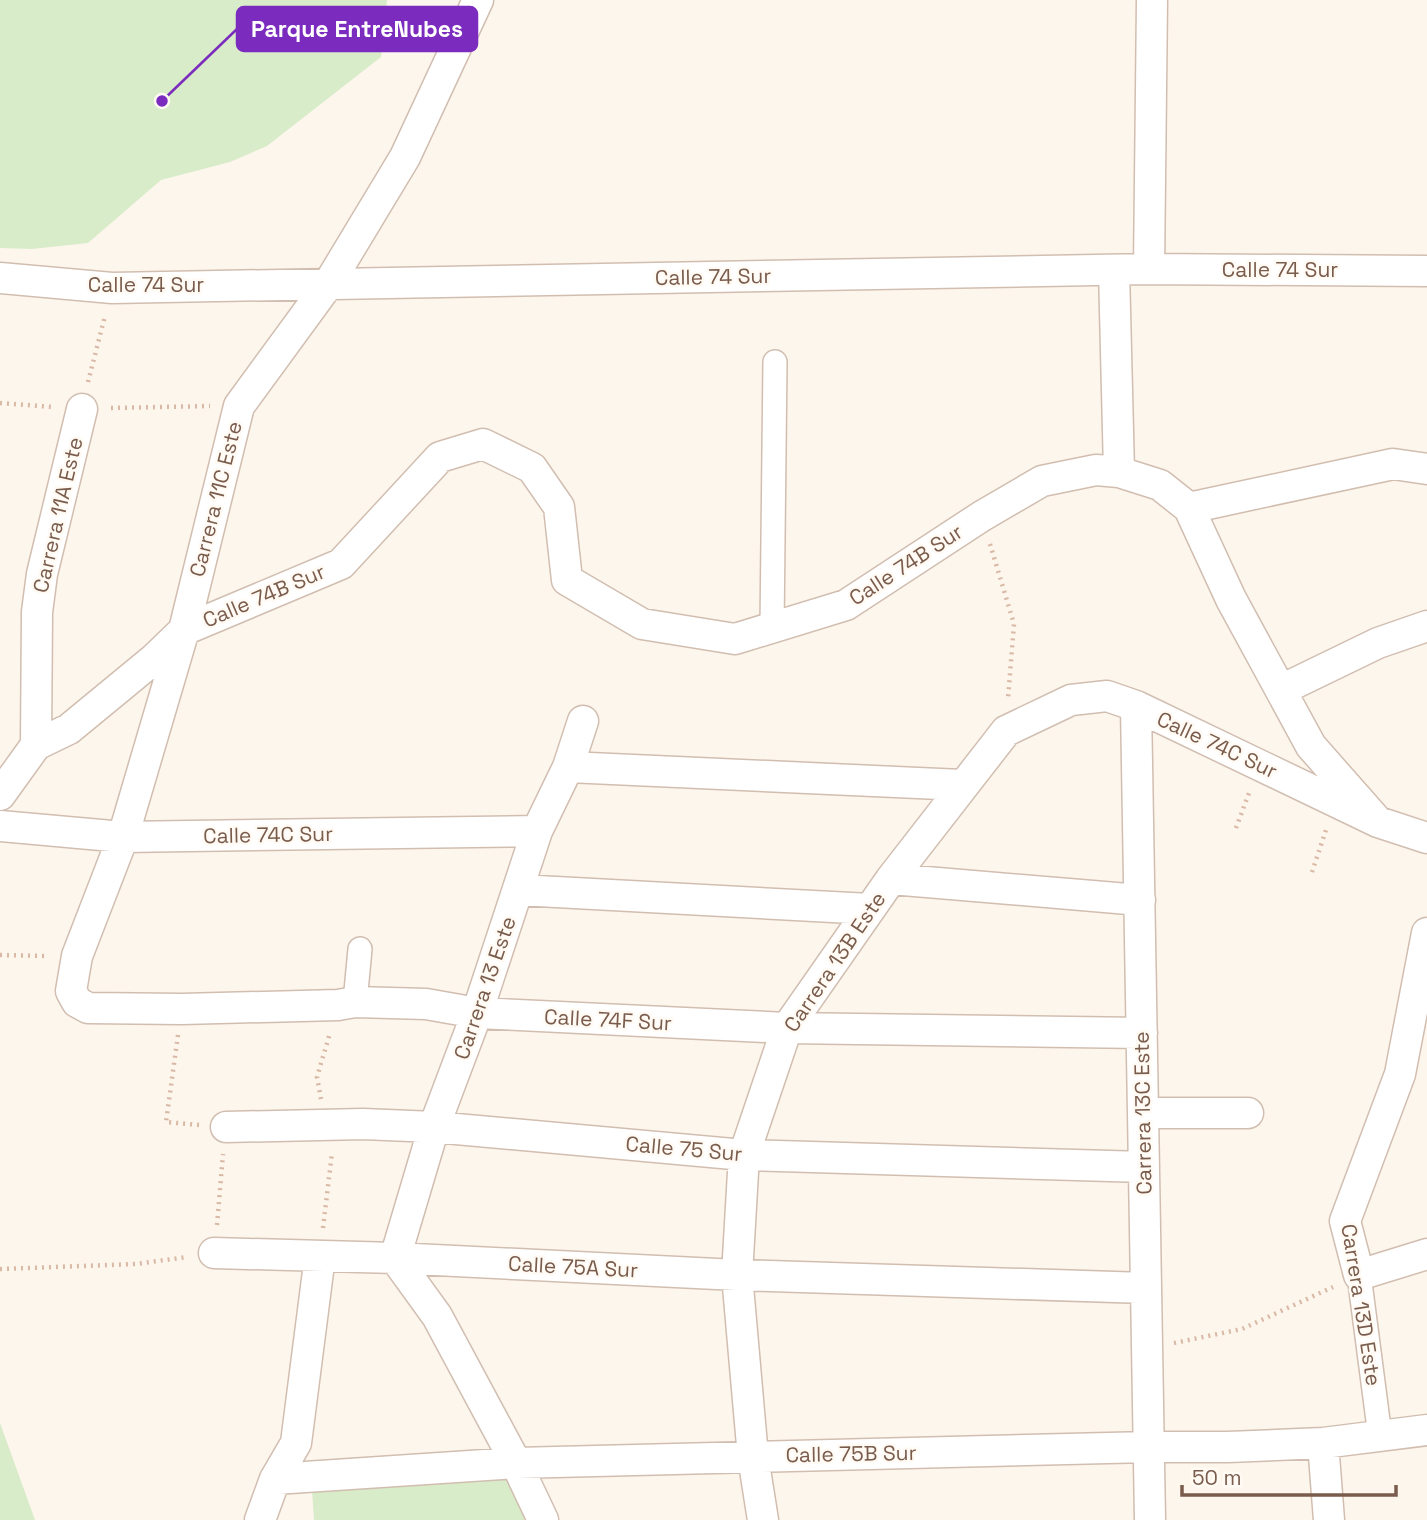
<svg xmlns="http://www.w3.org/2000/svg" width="1427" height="1520" font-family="'Space Grotesk',sans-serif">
  <rect width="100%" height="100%" fill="#fdf6ec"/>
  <path fill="#d8ecc9" d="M 0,0 L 387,0 L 381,57 L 267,146 L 230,162 L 161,180 L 88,243 L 32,249 L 0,248 Z
    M 0,1423 L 35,1520 L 0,1520 Z
    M 507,1478 L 527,1520 L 314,1520 L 312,1491 Z"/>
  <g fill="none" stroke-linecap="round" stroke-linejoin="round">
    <g stroke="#d1beb0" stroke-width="26">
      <path id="pedestrian" d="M 772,628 L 775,362
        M 355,1002 L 360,949
        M 1359,1275 L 1380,1436"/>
    </g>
    <g stroke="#d1beb0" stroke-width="33">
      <path id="minor" d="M 478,0 L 405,157 L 329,283 L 239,406 L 184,630 L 123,837 L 77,956 L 71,991 L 77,1002 L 88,1008 L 182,1009 L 338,1005 L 355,1002 L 426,1004 L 477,1013 L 787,1028 L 1142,1033
        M 1149,269 L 1152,0
        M 1114,270 L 1119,472
        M 0,278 L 112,288 L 1149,269 L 1427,271
        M 1189,508 L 1393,464 L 1427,469
        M 1281,690 L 1378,643 L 1427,626
        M 1136,706 L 1150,1520
        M 36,745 L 37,612 L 42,574 L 82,409
        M 568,767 L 962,785
        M 0,795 L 36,745 L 69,729 L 154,659 L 184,630 L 341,564 L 440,457 L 483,444 L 532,468 L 559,507 L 567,580 L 642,624 L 735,639 L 846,605 L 982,516 L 1042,481 L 1096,470 L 1119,472 L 1160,485 L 1189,508 L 1231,599 L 1311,746 L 1378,822
        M 0,826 L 123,837 L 537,831
        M 891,879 L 1140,900
        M 519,890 L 870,909
        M 1427,933 L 1400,1074 L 1345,1221 L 1359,1275 L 1427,1254
        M 1143,1113 L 1248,1113
        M 226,1127 L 363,1124 L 434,1127 L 744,1155 L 1144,1167
        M 214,1253 L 395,1258 L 737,1275 L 1146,1288
        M 1323,1443 L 1329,1520
        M 275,1479 L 516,1463 L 1149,1447 L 1228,1447 L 1323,1443 L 1427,1430
        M 260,1520 L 275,1479 L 296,1443 L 320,1256
        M 543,1520 L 516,1463 L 437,1316 L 395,1258 L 434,1127 L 477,1013 L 537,831 L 568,767 L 583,721
        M 763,1520 L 753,1457 L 737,1275 L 744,1155 L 787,1028 L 891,879 L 1006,731 L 1071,700 L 1107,696 L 1136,706 L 1378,822 L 1427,838"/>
    </g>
    <path stroke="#d9b8a5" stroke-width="4.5" stroke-dasharray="2 5" stroke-linecap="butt" d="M 88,382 L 105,316
      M 0,403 L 53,407
      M 111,408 L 210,406
      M 990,544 L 1014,624 L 1008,699
      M 1236,828 L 1249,793
      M 1312,872 L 1327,827
      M 0,955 L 48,956
      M 178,1035 L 166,1122 L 199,1125
      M 321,1099 L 317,1077 L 330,1033
      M 217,1225 L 223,1154
      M 323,1228 L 332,1153
      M 0,1269 L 136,1264 L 187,1257
      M 1174,1343 L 1242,1329 L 1333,1287"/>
    <use href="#pedestrian" stroke="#fff" stroke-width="23"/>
    <use href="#minor" stroke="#fff" stroke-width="30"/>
  </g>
  <g text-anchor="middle" stroke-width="5" stroke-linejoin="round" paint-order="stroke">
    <g font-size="21" fill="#7a5c4d" stroke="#fffaf3">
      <text x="1280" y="277">Calle 74 Sur</text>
      <text transform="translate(713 277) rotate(-1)" y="7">Calle 74 Sur</text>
      <text x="146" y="292">Calle 74 Sur</text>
      <text transform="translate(216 499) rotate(-76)" y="7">Carrera 11C Este</text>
      <text transform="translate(58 515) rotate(-77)" y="7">Carrera 11A Este</text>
      <text transform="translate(906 565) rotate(-33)" y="7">Calle 74B Sur</text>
      <text transform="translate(264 596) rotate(-23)" y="7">Calle 74B Sur</text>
      <text transform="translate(1217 745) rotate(25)" y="7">Calle 74C Sur</text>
      <text transform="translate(268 835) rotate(-1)" y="7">Calle 74C Sur</text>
      <text transform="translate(835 962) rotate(-56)" y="7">Carrera 13B Este</text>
      <text transform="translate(485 988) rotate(-71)" y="7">Carrera 13 Este</text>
      <text transform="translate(608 1020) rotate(3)" y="7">Calle 74F Sur</text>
      <text transform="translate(1143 1113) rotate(-91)" y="7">Carrera 13C Este</text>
      <text transform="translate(684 1149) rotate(5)" y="7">Calle 75 Sur</text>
      <text transform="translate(573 1267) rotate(3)" y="7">Calle 75A Sur</text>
      <text transform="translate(1361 1305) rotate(81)" y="7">Carrera 13D Este</text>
      <text transform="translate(851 1454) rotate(-1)" y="7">Calle 75B Sur</text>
    </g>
  </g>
  <path fill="none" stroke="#7b2cbf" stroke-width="2.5" d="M162 101L237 29"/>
  <circle fill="#7b2cbf" stroke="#fffaf3" stroke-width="2.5" cx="162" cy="101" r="7"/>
  <rect fill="#7b2cbf" stroke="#7b2cbf" stroke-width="2.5" x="237" y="7" width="240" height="44" rx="7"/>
  <g font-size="23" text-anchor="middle" font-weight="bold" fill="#fff">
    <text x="357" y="37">Parque EntreNubes</text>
  </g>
  <path d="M1182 1485v10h214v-10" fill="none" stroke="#7a5c4d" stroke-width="3.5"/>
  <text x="1192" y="1485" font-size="21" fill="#7a5c4d" stroke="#fffaf3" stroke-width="5" paint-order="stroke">50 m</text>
</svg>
